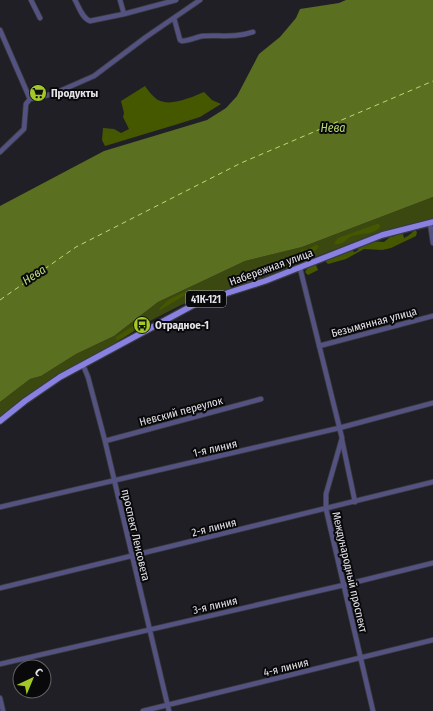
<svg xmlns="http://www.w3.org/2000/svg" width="433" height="711" font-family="'Fira Sans Condensed',sans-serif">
  <rect width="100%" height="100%" fill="#1f1f25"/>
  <path fill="#3b4910" d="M 433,197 L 433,219 L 380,232 L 245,284 L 197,299 L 181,305 L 148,322 L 114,344 L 59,375 L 23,398 L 0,417 L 0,402 L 30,379 L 41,376 L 76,354 L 114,336 L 158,302 L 245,261 L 302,247 Z"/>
  <path fill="#455800" d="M 145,86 C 148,90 153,97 158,100 C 171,107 192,97 204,92 L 212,100 L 221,104 L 200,117 L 178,124 L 105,146 L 102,140 L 103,128 L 114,129 L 121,133 L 129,129 L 123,117 L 124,113 L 121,101 Z
    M 377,224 L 379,224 L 380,227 C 374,235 360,233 352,236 C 345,240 343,245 335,244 L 334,243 L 338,238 Z
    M 415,230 L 417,232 L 416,236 L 391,248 L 382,250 L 364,249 L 346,259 L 328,264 L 326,262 L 326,261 L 352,250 L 354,252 L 357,251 C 361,243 376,240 384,242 L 390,237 C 395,237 397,233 403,234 L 404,238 L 408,236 Z
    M 315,245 L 319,246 C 317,252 297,262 290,261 L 289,260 L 292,257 L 300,254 L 301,250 L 309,249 Z
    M 314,265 L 316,265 L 318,270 L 308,275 L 305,272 L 309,266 Z
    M 253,271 L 258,272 L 260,274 L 259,277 L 241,285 L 234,285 L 239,281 L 246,280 L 249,273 Z
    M 190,289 L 192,291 L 160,310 L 159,309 L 168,300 Z
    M 139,322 L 140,323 C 137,330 123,339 116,340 L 116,337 L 119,335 Z"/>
  <path fill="#5b6f21" d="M 346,0 L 433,0 L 433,197 L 302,247 L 245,261 L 158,302 L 114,336 L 76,354 L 41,376 L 30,379 L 0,402 L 0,206 L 104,151 L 207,120 L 226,108 L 237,96 L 259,54 L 280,37 L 296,18 L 300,9 L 339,3 Z"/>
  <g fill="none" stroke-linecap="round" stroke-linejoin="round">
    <path stroke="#bbda71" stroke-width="1" stroke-dasharray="5 4" stroke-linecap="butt" d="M 0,300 L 76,247 L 241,163 L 433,81"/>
    <g stroke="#3b3b40" stroke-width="6">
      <path id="minor" d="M 31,0 L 40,18
        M 75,0 C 79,7 82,18 90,21 L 124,14 L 176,0
        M 120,0 L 124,14
        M 174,18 L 180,40 L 182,41 C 189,41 196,37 203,36 C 221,35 235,38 253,32
        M 0,30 L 30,99
        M 0,152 L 24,129 L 26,104 L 30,99 L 53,94 L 94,76 L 146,37 L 200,0
        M 430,223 L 433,243
        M 300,268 L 342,438 L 326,494 L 326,509 L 373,711
        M 319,346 L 433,316
        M 83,365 L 88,377 L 105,441 L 169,711
        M 342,440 L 355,502
        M 105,441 L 261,399
        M 0,507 L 339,428 L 433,403
        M 0,588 L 433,482
        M 0,664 L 344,585 L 433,563
        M 0,698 L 3,711
        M 143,711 L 433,640"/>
    </g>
    <g stroke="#3b3b40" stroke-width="8">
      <path id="major" d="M 0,421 L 25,401 L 60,377 L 199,302 L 265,281 L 382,235 L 433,222"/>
    </g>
    <use href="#minor" stroke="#545280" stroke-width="4.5"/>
    <use href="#major" stroke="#8881e2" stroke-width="5.5"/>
  </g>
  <defs>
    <g id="supermarket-disc" transform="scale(0.9)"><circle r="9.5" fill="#a3c926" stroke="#09090c"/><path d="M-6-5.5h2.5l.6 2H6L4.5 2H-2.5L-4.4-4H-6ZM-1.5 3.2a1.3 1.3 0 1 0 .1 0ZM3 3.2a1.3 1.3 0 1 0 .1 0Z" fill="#111"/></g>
    <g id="bus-disc" transform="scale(0.9)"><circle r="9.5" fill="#a3c926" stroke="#09090c"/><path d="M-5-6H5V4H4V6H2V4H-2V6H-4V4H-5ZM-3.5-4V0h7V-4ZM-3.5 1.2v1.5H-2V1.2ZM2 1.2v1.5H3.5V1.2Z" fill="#111"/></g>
  </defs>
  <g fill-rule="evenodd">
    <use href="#supermarket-disc" x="38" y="93"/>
    <use href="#bus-disc" x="142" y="325"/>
  </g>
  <g text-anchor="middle" stroke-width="4" stroke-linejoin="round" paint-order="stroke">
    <rect fill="#09090c" stroke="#a2a2a6" stroke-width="1" x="186" y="291" width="40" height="16" rx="3"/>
    <g font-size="10" font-weight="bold" fill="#e4e4e8">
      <text x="206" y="303">41К-121</text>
    </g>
    <g font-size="11" font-weight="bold" fill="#e4e4e8" stroke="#09090c" text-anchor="start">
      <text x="51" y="97">Продукты</text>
      <text x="155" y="329">Отрадное-1</text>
    </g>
    <g font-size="11" fill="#e4e4e8" stroke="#09090c">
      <text transform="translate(271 267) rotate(-20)" y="4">Набережная улица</text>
      <text transform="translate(374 322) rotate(-15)" y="4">Безымянная улица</text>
      <text transform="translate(181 411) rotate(-15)" y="4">Невский переулок</text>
      <text transform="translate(215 448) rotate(-13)" y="4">1-я линия</text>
      <text transform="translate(214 527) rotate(-14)" y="4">2-я линия</text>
      <text transform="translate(136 535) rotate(77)" y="4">проспект Ленсовета</text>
      <text transform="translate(350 572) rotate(77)" y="4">Международный проспект</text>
      <text transform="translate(215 605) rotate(-13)" y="4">3-я линия</text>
      <text transform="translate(286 667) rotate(-14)" y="4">4-я линия</text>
    </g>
    <g font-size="12" font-style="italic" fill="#bbda71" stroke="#09090c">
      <text x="333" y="132">Нева</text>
      <text transform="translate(34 275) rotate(-33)" y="4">Нева</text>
    </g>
  </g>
  <g transform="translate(32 679) rotate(44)"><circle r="19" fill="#09090c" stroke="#616164"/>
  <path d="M0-3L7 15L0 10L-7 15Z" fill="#a3c926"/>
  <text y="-6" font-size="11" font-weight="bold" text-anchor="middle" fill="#e4e4e8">С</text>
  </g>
</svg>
